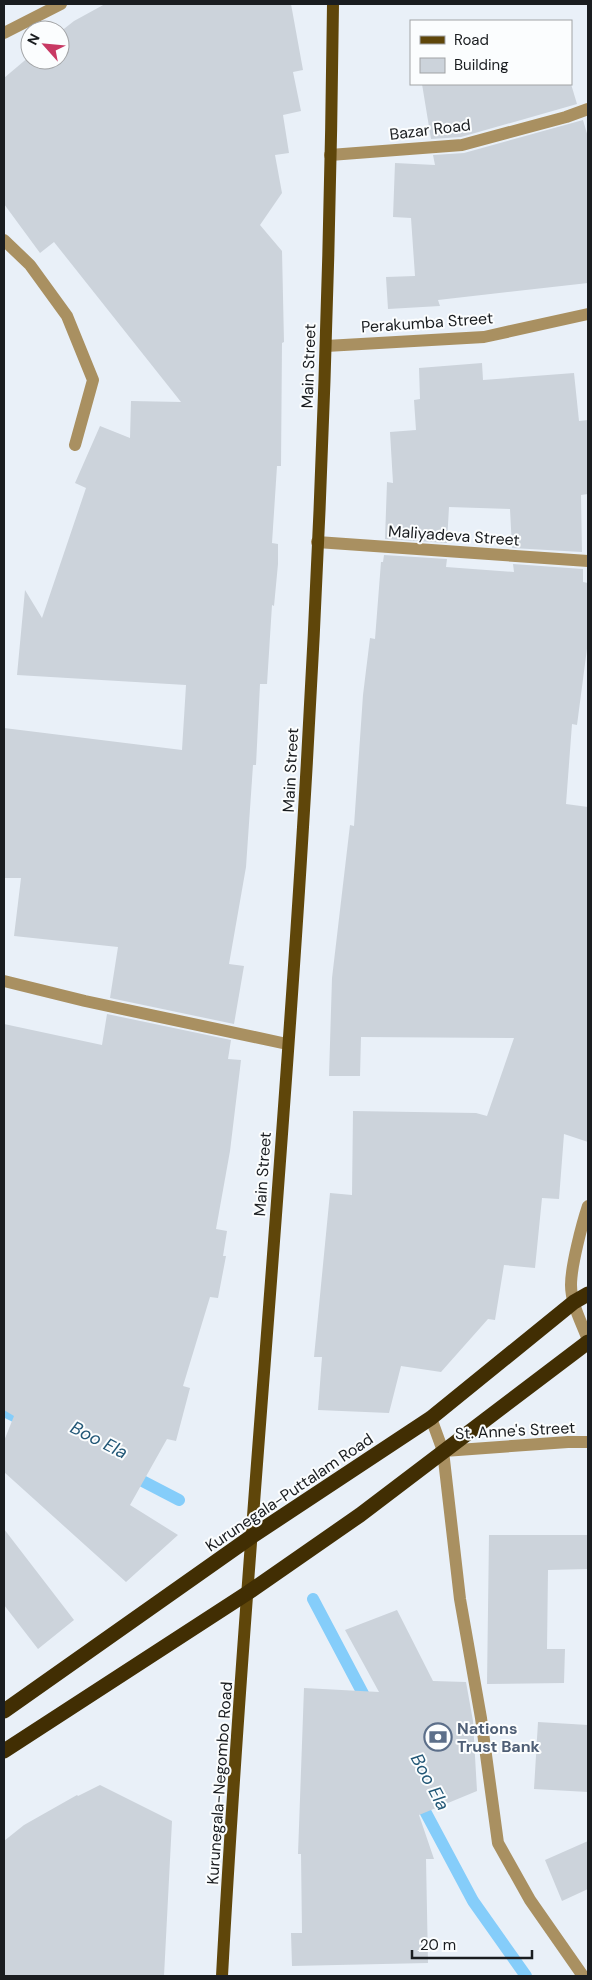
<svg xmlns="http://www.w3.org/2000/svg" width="592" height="1980" font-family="'DM Sans',sans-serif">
  <rect width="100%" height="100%" fill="#e9f0f8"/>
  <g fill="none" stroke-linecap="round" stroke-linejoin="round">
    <path stroke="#85cdfa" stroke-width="12" d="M 4,1411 L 28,1423
      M 129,1474 L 179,1500
      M 313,1599 L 369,1705
      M 418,1798 L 473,1901 L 526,1976"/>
  </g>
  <path fill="#ccd3db" d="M 105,4 L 291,4 L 303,70 L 293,72 L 301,111 L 283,115 L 289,153 L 275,155 L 282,193 L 260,225 L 282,251 L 284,342 L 282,343 L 281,466 L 277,466 L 272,543 L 278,544 L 278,564 L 274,606 L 272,605 L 267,684 L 260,684 L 256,765 L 253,765 L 246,867 L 229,964 L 244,966 L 234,1024 L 110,998 L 118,947 L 14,936 L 21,878 L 4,878 L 4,728 L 182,750 L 186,685 L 17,675 L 25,590 L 42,618 L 86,488 L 75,483 L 100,426 L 130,438 L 131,401 L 181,402 L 54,242 L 40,253 L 4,204 L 4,78 L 30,56 L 30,60 L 60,60 L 60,32 L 74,21 Z
    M 422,84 L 571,84 L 577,104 L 461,137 L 431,139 Z
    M 583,120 L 588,137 L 588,283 L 438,300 L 440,306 L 388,309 L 386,277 L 415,276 L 411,218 L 393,217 L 395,163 L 435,165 L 433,155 L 464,153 Z
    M 482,363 L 483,380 L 574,373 L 579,421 L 588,420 L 588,494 L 581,495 L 582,552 L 512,548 L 510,509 L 449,507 L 447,543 L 385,539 L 387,482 L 393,483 L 390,432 L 416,430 L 414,400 L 420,399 L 419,368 Z
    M 384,555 L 447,559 L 446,567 L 514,572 L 513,564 L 583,569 L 583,582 L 588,583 L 588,641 L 577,725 L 572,724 L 566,804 L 588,807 L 588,1142 L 564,1134 L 559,1199 L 542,1198 L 535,1268 L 504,1265 L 495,1320 L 488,1319 L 441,1372 L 401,1366 L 389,1413 L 318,1410 L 322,1357 L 314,1357 L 330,1193 L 352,1195 L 353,1111 L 476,1113 L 487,1116 L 514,1038 L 361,1037 L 360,1076 L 329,1076 L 332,978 L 350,825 L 354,826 L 363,695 L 370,638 L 375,639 L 381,562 L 383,562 Z
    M 107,1014 L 231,1040 L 228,1059 L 241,1060 L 230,1151 L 216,1229 L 227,1231 L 223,1256 L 226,1256 L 218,1298 L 210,1297 L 183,1386 L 190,1388 L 176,1441 L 167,1439 L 130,1505 L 178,1535 L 126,1582 L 4,1472 L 4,1441 L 14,1416 L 4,1410 L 4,1024 L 102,1045 Z
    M 4,1529 L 74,1620 L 38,1649 L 4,1605 Z
    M 489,1535 L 588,1535 L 588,1569 L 548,1570 L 547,1649 L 565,1649 L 564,1683 L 487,1684 Z
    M 397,1610 L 433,1681 L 466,1682 L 473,1721 L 477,1791 L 419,1815 L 434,1859 L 426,1859 L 428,1963 L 292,1966 L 291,1933 L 302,1933 L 301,1854 L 298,1854 L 304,1688 L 379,1692 L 345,1630 Z
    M 538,1722 L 588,1725 L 588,1792 L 534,1789 Z
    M 100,1785 L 172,1821 L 164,1976 L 4,1976 L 4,1841 L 24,1825 L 77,1795 L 78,1796 Z
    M 588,1841 L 588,1889 L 562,1901 L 545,1860 Z"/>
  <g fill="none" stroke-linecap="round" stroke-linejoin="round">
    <path stroke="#a99061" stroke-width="12" d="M 4,33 L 61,4
      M 330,155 L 462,145 L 566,117 L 588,109
      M 4,240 L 30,265 L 67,316 L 93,380 L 75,445
      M 326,346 L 484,337 L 588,314
      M 317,542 L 588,561
      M 4,981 L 85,1001 L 287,1044
      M 588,1206 C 582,1224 571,1266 571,1285 C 571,1304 582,1323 588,1340
      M 431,1418 L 443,1451 L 460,1599 L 481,1718 L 498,1843 L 530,1900 L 583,1976
      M 444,1451 L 568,1442 L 588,1442"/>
    <path stroke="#5f460a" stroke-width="12" d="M 222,1976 C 243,1593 280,1210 303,827 C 320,553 330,278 333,4"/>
    <path stroke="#412e03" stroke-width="15" d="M 4,1711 L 251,1537 L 431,1418 L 574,1302 L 588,1294
      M 4,1751 L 249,1592 L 360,1515 L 588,1342"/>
  </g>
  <defs>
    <g id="bank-ring" transform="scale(1.4375)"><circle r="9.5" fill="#fbfdfe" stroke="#5c6f8a" stroke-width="1.5"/><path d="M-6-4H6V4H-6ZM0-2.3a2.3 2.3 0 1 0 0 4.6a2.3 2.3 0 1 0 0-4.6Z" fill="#5c6f8a"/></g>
  </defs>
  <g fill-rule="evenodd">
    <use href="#bank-ring" x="438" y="1737"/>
  </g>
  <g text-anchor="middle" stroke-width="4" stroke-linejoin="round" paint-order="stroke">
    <g font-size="16" fill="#1a1d20" stroke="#fbfdfe">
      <text transform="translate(430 129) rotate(-7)" y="6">Bazar Road</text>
      <text transform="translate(427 322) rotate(-4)" y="6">Perakumba Street</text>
      <text transform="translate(308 366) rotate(-88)" y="6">Main Street</text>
      <text transform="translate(454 535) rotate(4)" y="6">Maliyadeva Street</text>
      <text transform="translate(290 770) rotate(-87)" y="6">Main Street</text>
      <text transform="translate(262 1174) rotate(-86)" y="6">Main Street</text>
      <text transform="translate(515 1430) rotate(-3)" y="6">St. Anne's Street</text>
      <text transform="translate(289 1492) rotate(-34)" y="6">Kurunegala-Puttalam Road</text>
      <text transform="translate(219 1783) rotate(-86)" y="6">Kurunegala-Negombo Road</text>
    </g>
    <g font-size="16" font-weight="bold" fill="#4e5e75" stroke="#fbfdfe" text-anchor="start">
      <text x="457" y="1734">Nations<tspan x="457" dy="18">Trust Bank</tspan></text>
    </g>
    <g font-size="18" font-style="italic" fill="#225776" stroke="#fbfdfe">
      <text transform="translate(99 1440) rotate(27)" y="6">Boo Ela</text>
      <text transform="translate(430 1782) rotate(62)" y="6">Boo Ela</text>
    </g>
  </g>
  <rect width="592" height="1980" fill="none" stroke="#1a1d20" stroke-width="10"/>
  <rect x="410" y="20" width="162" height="65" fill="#fbfdfe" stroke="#a1a3a5"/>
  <rect x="420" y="36" width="25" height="8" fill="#5f460a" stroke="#a1a3a5"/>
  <text x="454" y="45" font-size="15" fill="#1a1d20">Road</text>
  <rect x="420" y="58" width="25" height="15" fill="#ccd3db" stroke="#a1a3a5"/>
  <text x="454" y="70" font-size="15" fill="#1a1d20">Building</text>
  <g transform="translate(45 45) rotate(297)"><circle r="24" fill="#fbfdfe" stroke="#a1a3a5"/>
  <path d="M0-4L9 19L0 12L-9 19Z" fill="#c83963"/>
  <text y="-8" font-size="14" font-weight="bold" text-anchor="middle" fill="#1a1d20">N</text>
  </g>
  <path d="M412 1950v8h120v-8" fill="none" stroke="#1a1d20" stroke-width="2.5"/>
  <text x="420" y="1950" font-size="15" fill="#1a1d20" stroke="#fbfdfe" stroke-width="4" paint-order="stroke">20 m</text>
</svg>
